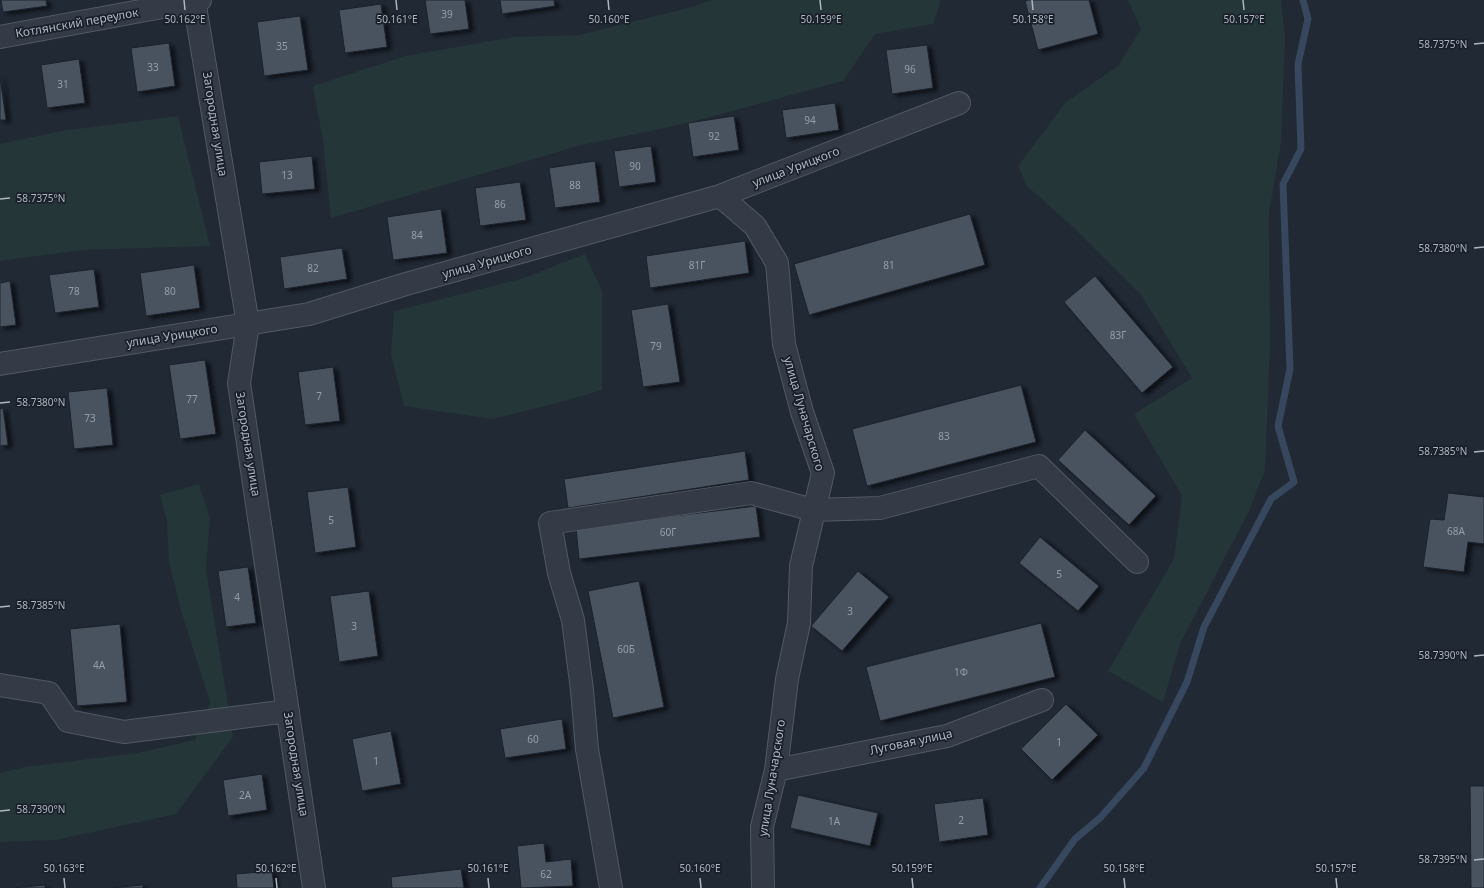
<svg xmlns="http://www.w3.org/2000/svg" width="1484" height="888" font-family="'Noto Sans',sans-serif">
  <defs>
    <filter id="shadow"><feDropShadow dx="4.5" dy="2.5" stdDeviation="2" flood-color="#0009"/></filter>
  </defs>
  <rect width="100%" height="100%" fill="#212935"/>
  <path fill="#243637" d="M 712,0 L 941,0 L 933,24 L 875,34 L 843,81 L 688,123 L 578,146 L 331,218 L 323,141 L 313,86 L 405,56 L 514,37 L 579,35 L 688,8 Z
    M 1128,0 L 1281,0 L 1285,38 L 1281,143 L 1269,213 L 1270,349 L 1265,470 L 1249,511 L 1180,644 L 1163,702 L 1108,671 L 1174,559 L 1182,496 L 1134,414 L 1192,378 L 1142,296 L 1074,228 L 1027,186 L 1018,166 L 1066,102 L 1118,66 L 1141,29 Z
    M 178,116 L 210,246 L 82,250 L 0,261 L 0,144 L 61,131 Z
    M 585,254 L 602,291 L 602,390 L 554,404 L 492,419 L 404,406 L 391,355 L 394,311 L 524,278 Z
    M 199,484 L 210,518 L 206,569 L 233,737 L 176,814 L 56,840 L 0,842 L 0,773 L 24,767 L 137,753 L 195,740 L 210,702 L 181,611 L 169,562 L 167,521 L 160,495 Z"/>
  <g fill="none" stroke-linecap="round" stroke-linejoin="round">
    <path stroke="#37475d" stroke-width="7" d="M 1040,888 L 1075,839 L 1100,818 L 1144,768 L 1187,682 L 1204,627 L 1271,499 L 1294,482 L 1278,426 L 1290,369 L 1283,184 L 1301,149 L 1298,64 L 1308,19 L 1303,0"/>
  </g>
  <path fill="#495361" stroke="#1c222c" filter="url(#shadow)" d="M 1,0 L 46,0 L 47,6 L 3,12 Z
    M 425,0 L 465,0 L 469,29 L 430,34 Z
    M 500,0 L 554,0 L 555,6 L 502,14 Z
    M 1028,0 L 1089,0 L 1098,34 L 1038,50 L 1025,1 Z
    M 381,4 L 387,47 L 345,53 L 339,10 Z
    M 300,16 L 308,70 L 264,76 L 257,22 Z
    M 169,43 L 175,86 L 137,92 L 131,48 Z
    M 927,45 L 933,88 L 892,94 L 886,50 Z
    M 79,59 L 85,103 L 47,108 L 41,65 Z
    M 0,76 L 6,120 L 0,120 Z
    M 835,103 L 839,130 L 786,138 L 782,110 Z
    M 734,116 L 739,150 L 693,157 L 688,123 Z
    M 651,146 L 656,182 L 619,187 L 614,151 Z
    M 312,156 L 315,189 L 262,194 L 259,162 Z
    M 595,161 L 600,202 L 555,208 L 549,168 Z
    M 520,182 L 526,220 L 480,226 L 475,188 Z
    M 441,209 L 447,253 L 393,260 L 387,217 Z
    M 970,214 L 985,265 L 809,315 L 794,264 Z
    M 745,241 L 749,273 L 650,288 L 646,256 Z
    M 342,248 L 347,279 L 284,289 L 280,257 Z
    M 194,265 L 200,308 L 146,316 L 140,273 Z
    M 94,269 L 99,307 L 55,313 L 49,275 Z
    M 1095,276 L 1173,367 L 1142,393 L 1064,302 Z
    M 10,281 L 16,325 L 0,327 L 0,283 Z
    M 668,304 L 680,382 L 643,387 L 631,310 Z
    M 205,360 L 216,434 L 180,439 L 169,365 Z
    M 333,367 L 340,421 L 305,425 L 298,372 Z
    M 1021,385 L 1036,442 L 867,486 L 852,429 Z
    M 107,388 L 113,445 L 74,449 L 68,392 Z
    M 3,408 L 8,445 L 0,446 L 0,409 Z
    M 1085,430 L 1156,496 L 1129,525 L 1058,460 Z
    M 745,451 L 749,480 L 568,508 L 564,479 Z
    M 348,487 L 356,547 L 315,553 L 307,492 Z
    M 1448,493 L 1484,497 L 1484,544 L 1468,542 L 1464,572 L 1423,567 L 1430,519 L 1444,520 Z
    M 756,506 L 760,537 L 579,559 L 576,528 Z
    M 1040,537 L 1099,586 L 1078,611 L 1019,563 Z
    M 248,567 L 256,623 L 226,627 L 218,571 Z
    M 858,571 L 889,597 L 842,651 L 811,626 Z
    M 639,581 L 664,707 L 613,718 L 588,591 Z
    M 369,591 L 378,656 L 339,662 L 330,596 Z
    M 1041,623 L 1055,677 L 880,721 L 866,667 Z
    M 120,624 L 127,702 L 77,706 L 70,629 Z
    M 1066,704 L 1098,735 L 1052,780 L 1021,749 Z
    M 562,719 L 566,749 L 505,758 L 500,729 Z
    M 391,731 L 401,784 L 362,791 L 352,739 Z
    M 262,774 L 267,810 L 228,816 L 223,780 Z
    M 1470,786 L 1484,786 L 1484,888 L 1471,888 Z
    M 798,795 L 878,813 L 870,846 L 790,828 Z
    M 983,798 L 988,835 L 939,842 L 934,804 Z
    M 544,843 L 546,862 L 571,859 L 573,886 L 521,888 L 517,846 Z
    M 461,869 L 464,888 L 392,888 L 391,877 Z
    M 272,871 L 274,888 L 237,888 L 236,874 Z
    M 45,885 L 45,888 L 13,888 Z
    M 143,885 L 143,888 L 110,888 Z"/>
  <g fill="none" stroke-linecap="round" stroke-linejoin="round">
    <g stroke="#525963" stroke-width="24">
      <path id="minor" d="M 194,0 L 248,324 L 239,383 L 314,888
        M 0,37 L 200,0
        M 720,196 L 755,226 L 777,263 L 784,344 L 802,412 L 823,473 L 801,566 L 799,623 L 787,679 L 776,770 L 762,827 L 763,888
        M 0,364 L 309,314 L 406,284 L 720,196 L 959,103
        M 0,685 L 49,693 L 68,721 L 124,732 L 288,711
        M 776,770 L 947,736 L 1042,700
        M 611,888 L 587,749 L 582,690 L 573,620 L 559,573 L 550,523 L 751,493 L 813,510 L 880,508 L 1039,466 L 1137,562"/>
    </g>
    <use href="#minor" stroke="#343b46" stroke-width="22"/>
  </g>
  <path fill="none" stroke="#aeb6c2" stroke-width="1.5" d="M 184,0 L 185,10M 396,0 L 397,10M 608,0 L 609,10M 820,0 L 821,10M 1032,0 L 1033,10M 1243,0 L 1244,10M 1474,44 L 1484,43M 0,199 L 10,198M 1474,248 L 1484,247M 0,403 L 10,402M 1474,452 L 1484,451M 0,607 L 10,606M 1474,656 L 1484,655M 0,811 L 10,810M 1474,860 L 1484,859M 64,878 L 65,888M 276,878 L 277,888M 488,878 L 489,888M 700,878 L 701,888M 912,878 L 913,888M 1124,878 L 1125,888M 1336,878 L 1337,888"/>
  <g text-anchor="middle" stroke-width="3.5" stroke-linejoin="round" paint-order="stroke">
    <g font-size="10" fill="#959daa">
      <text x="447" y="18">39</text>
      <text x="282" y="50">35</text>
      <text x="153" y="71">33</text>
      <text x="910" y="73">96</text>
      <text x="63" y="88">31</text>
      <text x="810" y="124">94</text>
      <text x="714" y="140">92</text>
      <text x="635" y="170">90</text>
      <text x="287" y="179">13</text>
      <text x="575" y="189">88</text>
      <text x="500" y="208">86</text>
      <text x="417" y="239">84</text>
      <text x="697" y="269">81Г</text>
      <text x="889" y="269">81</text>
      <text x="313" y="272">82</text>
      <text x="74" y="295">78</text>
      <text x="170" y="295">80</text>
      <text x="1118" y="339">83Г</text>
      <text x="656" y="350">79</text>
      <text x="319" y="400">7</text>
      <text x="192" y="403">77</text>
      <text x="90" y="422">73</text>
      <text x="944" y="440">83</text>
      <text x="331" y="524">5</text>
      <text x="1456" y="535">68А</text>
      <text x="668" y="536">60Г</text>
      <text x="1059" y="578">5</text>
      <text x="237" y="601">4</text>
      <text x="850" y="615">3</text>
      <text x="354" y="630">3</text>
      <text x="626" y="653">60Б</text>
      <text x="99" y="669">4А</text>
      <text x="961" y="676">1Ф</text>
      <text x="533" y="743">60</text>
      <text x="1059" y="746">1</text>
      <text x="376" y="765">1</text>
      <text x="245" y="799">2А</text>
      <text x="961" y="824">2</text>
      <text x="834" y="825">1А</text>
      <text x="546" y="878">62</text>
    </g>
    <g font-size="12" fill="#aeb6c2" stroke="#1a202a">
      <text transform="translate(77 23) rotate(-10)" y="4">Котлянский переулок</text>
      <text transform="translate(215 124) rotate(81)" y="4">Загородная улица</text>
      <text transform="translate(796 167) rotate(-21)" y="4">улица Урицкого</text>
      <text transform="translate(487 262) rotate(-16)" y="4">улица Урицкого</text>
      <text transform="translate(172 336) rotate(-9)" y="4">улица Урицкого</text>
      <text transform="translate(804 414) rotate(74)" y="4">улица Луначарского</text>
      <text transform="translate(248 444) rotate(81)" y="4">Загородная улица</text>
      <text transform="translate(911 742) rotate(-12)" y="4">Луговая улица</text>
      <text transform="translate(296 764) rotate(81)" y="4">Загородная улица</text>
      <text transform="translate(772 778) rotate(-81)" y="4">улица Луначарского</text>
    </g>
  </g>
  <g font-size="10" text-anchor="middle" fill="#aeb6c2" stroke="#1a202a" stroke-width="3.5" stroke-linejoin="round" paint-order="stroke">
    <text x="185" y="23">50.162°E</text>
    <text x="397" y="23">50.161°E</text>
    <text x="609" y="23">50.160°E</text>
    <text x="821" y="23">50.159°E</text>
    <text x="1033" y="23">50.158°E</text>
    <text x="1244" y="23">50.157°E</text>
    <text x="1443" y="48">58.7375°N</text>
    <text x="41" y="202">58.7375°N</text>
    <text x="1443" y="252">58.7380°N</text>
    <text x="41" y="406">58.7380°N</text>
    <text x="1443" y="455">58.7385°N</text>
    <text x="41" y="609">58.7385°N</text>
    <text x="1443" y="659">58.7390°N</text>
    <text x="41" y="813">58.7390°N</text>
    <text x="1443" y="863">58.7395°N</text>
    <text x="64" y="872">50.163°E</text>
    <text x="276" y="872">50.162°E</text>
    <text x="488" y="872">50.161°E</text>
    <text x="700" y="872">50.160°E</text>
    <text x="912" y="872">50.159°E</text>
    <text x="1124" y="872">50.158°E</text>
    <text x="1336" y="872">50.157°E</text>
  </g>
</svg>
